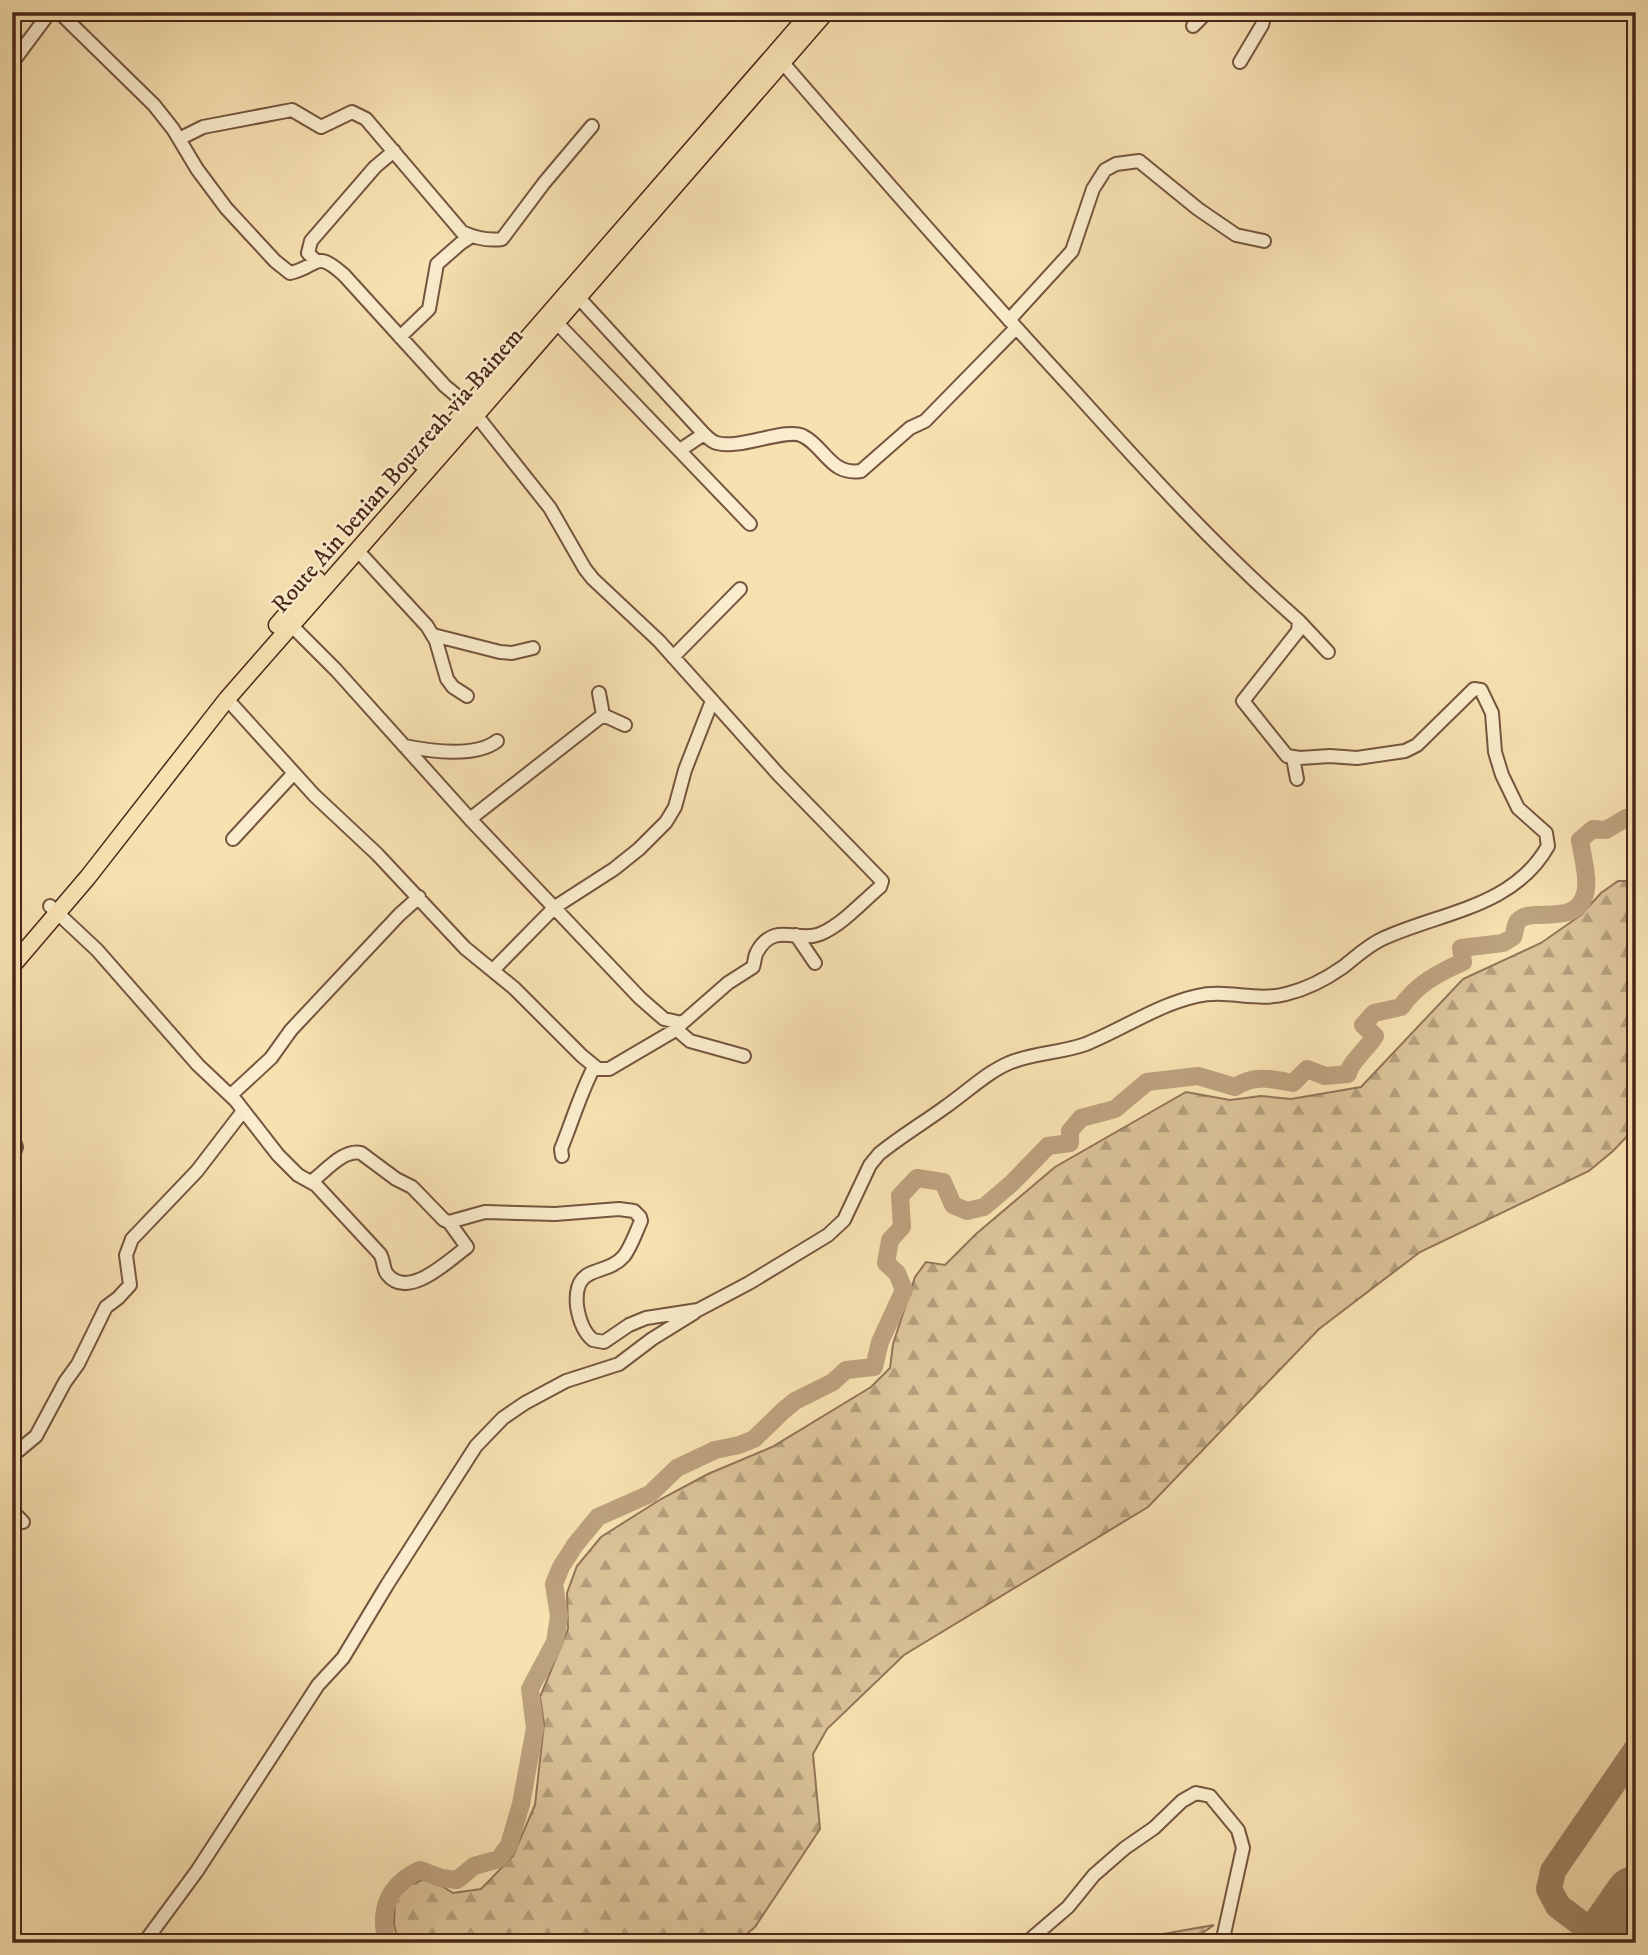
<svg xmlns="http://www.w3.org/2000/svg" width="1648" height="1955" font-family="'IM FELL DW Pica',serif">
  <defs>
    <pattern id="forest-firs" width="22" height="20" patternUnits="userSpaceOnUse" patternTransform="scale(1.75)"><rect width="22" height="20" fill="#dac197"/><path d="M5 1l3.5 6h-7zM16 11l3.5 6h-7z" fill="#b39d7a"/></pattern>
  </defs>
  <rect width="100%" height="100%" fill="#f7e1b1"/>
  <filter id="stains"><feTurbulence type="fractalNoise" baseFrequency=".00286" numOctaves="4"/><feColorMatrix values="0 0 0 0 .2 0 0 0 0 .09 0 0 0 0 .02 0 0 0 .5 -.17"/></filter>
  <radialGradient id="worn" r=".72"><stop offset=".6" stop-color="#630" stop-opacity="0"/><stop offset="1" stop-color="#630" stop-opacity=".3"/></radialGradient>
  <path fill="url(#forest-firs)" stroke="#927458" stroke-width="2" d="M 1618,881 L 1636,881 L 1636,1127 L 1613,1151 L 1589,1171 L 1420,1252 L 1319,1329 L 1148,1507 L 904,1655 L 827,1729 L 813,1754 L 820,1829 L 755,1927 L 736,1943 L 398,1943 L 394,1924 L 395,1899 L 411,1884 L 429,1878 L 453,1893 L 481,1889 L 513,1856 L 535,1805 L 544,1724 L 540,1697 L 568,1629 L 567,1593 L 577,1566 L 601,1537 L 661,1499 L 708,1474 L 772,1447 L 871,1387 L 890,1368 L 893,1344 L 915,1277 L 926,1262 L 945,1265 L 976,1234 L 1055,1167 L 1186,1092 L 1230,1100 L 1261,1096 L 1291,1099 L 1361,1087 L 1463,979 L 1541,943 L 1581,915 L 1601,893 Z
    M 1214,1925 L 1188,1943 L 1135,1943 L 1146,1937 Z"/>
  <g fill="none" stroke-linecap="round" stroke-linejoin="round">
    <path stroke="#bca17d" stroke-width="18" d="M 387,1943 C 378,1909 389,1884 420,1870 L 441,1878 L 457,1880 L 474,1866 L 499,1859 L 509,1845 L 521,1804 L 535,1728 L 530,1689 L 555,1642 L 559,1616 L 554,1584 L 561,1567 L 575,1545 L 598,1517 L 650,1494 L 677,1468 L 715,1450 L 739,1445 L 754,1439 L 784,1410 L 795,1401 L 833,1382 L 846,1370 L 874,1367 L 880,1342 L 904,1290 L 897,1273 L 886,1263 L 890,1240 L 902,1227 L 900,1196 L 917,1178 L 943,1182 L 953,1205 L 967,1211 L 984,1207 L 1012,1183 L 1048,1146 L 1070,1143 L 1070,1131 L 1081,1118 L 1115,1109 L 1147,1082 L 1198,1076 L 1235,1087 C 1254,1074 1272,1079 1293,1083 L 1307,1069 L 1325,1076 L 1348,1074 C 1350,1062 1367,1049 1375,1036 L 1363,1025 L 1374,1013 L 1401,1007 C 1417,984 1438,973 1463,962 L 1461,948 L 1503,943 L 1513,937 C 1515,932 1515,925 1518,921 C 1531,905 1580,930 1586,889 C 1588,874 1582,855 1580,840 L 1593,829 L 1606,830 L 1626,818 L 1636,820"/>
    <path stroke="#a08465" stroke-width="26" d="M 1607,1943 L 1558,1906 L 1549,1889 L 1553,1871 L 1636,1750"/>
    <path stroke="#a08465" stroke-width="63" d="M 1604,1943 L 1636,1897"/>
    <g stroke="#75553f" stroke-width="16">
      <path id="minor" d="M 59,12 L 154,105 L 173,129 L 197,169 L 226,208 L 275,261 L 290,273 C 319,267 314,248 344,275 L 445,386 L 469,406 L 550,508 L 585,569 L 593,579 L 659,641 L 778,774 L 882,881 L 880,887 C 861,903 842,925 820,934 C 797,943 774,921 757,952 C 754,957 755,962 753,967 L 728,983 L 672,1032 L 609,1069 L 598,1069 L 582,1056 L 514,988 L 465,948 L 377,854 L 314,795 L 227,699
        M 1193,26 L 1207,12
        M 1240,62 L 1262,25 L 1265,14 L 1263,12
        M 12,63 L 50,12
        M 179,139 L 203,127 L 292,110 L 321,127 L 352,112 L 366,119 L 462,232 C 475,238 488,241 502,239 L 544,183 L 592,126
        M 316,261 L 308,253 L 311,241 L 375,167 L 394,151
        M 579,298 L 704,434
        M 1009,320 L 1072,251 L 1093,189 L 1105,170 L 1116,164 L 1139,161 L 1198,209 L 1236,235 L 1264,241
        M 557,323 L 750,524
        M 400,337 L 429,309 L 437,264 L 461,243 L 472,236
        M 680,450 L 704,434 C 707,437 712,442 717,443 C 739,450 787,427 803,436 C 825,447 831,476 861,471 L 910,428 L 925,421 L 1016,328
        M 357,550 L 427,626 L 436,641 L 447,679 L 453,687 L 467,696
        M 1299,621 L 1328,652
        M 291,625 L 336,670 L 470,819 L 640,998 L 664,1019 L 682,1023
        M 433,635 L 500,652 L 512,653 L 533,648
        M 673,657 L 740,589
        M 599,693 L 603,715 L 625,725
        M 404,746 C 430,751 475,758 497,741
        M 1293,758 L 1297,779
        M 470,819 L 603,715
        M 233,839 L 294,773
        M 50,906 L 97,950 L 198,1065 L 236,1101 L 278,1155 L 298,1175 L 316,1185 L 380,1254 C 384,1260 383,1269 387,1274 C 408,1301 449,1260 467,1247 L 449,1222
        M 796,935 L 815,963
        M 493,970 L 555,907 L 614,869 L 639,849 L 666,822 L 675,807 L 685,770 L 712,701
        M 676,1029 L 690,1041 L 744,1056
        M 231,1095 L 271,1058 L 291,1030 L 399,915 L 419,897
        M 12,1136 L 16,1147 L 12,1159
        M 562,1156 L 561,1149 C 572,1122 580,1094 594,1067
        M 311,1182 C 326,1171 343,1149 361,1153 L 396,1179 L 412,1187 L 444,1220 L 449,1222 L 485,1212 L 555,1214 L 619,1209 L 634,1211 L 640,1217 L 641,1221 C 636,1232 631,1247 624,1256 C 605,1278 573,1262 577,1306 C 579,1319 583,1332 593,1340 L 604,1342 L 629,1325 L 646,1318 L 698,1310 L 749,1283 L 828,1235 L 844,1220 L 870,1165 L 879,1154 C 901,1136 925,1122 948,1105 C 968,1091 986,1073 1009,1063 C 1033,1053 1061,1053 1086,1044 C 1123,1029 1157,1005 1197,996 C 1226,989 1257,1002 1286,994 C 1307,989 1326,979 1343,967 C 1356,957 1367,946 1382,939 C 1440,912 1513,908 1548,846 L 1546,833 L 1518,808 L 1502,775 L 1495,752 L 1492,713 L 1481,690 L 1474,689 L 1417,745 L 1405,751 L 1357,758 L 1330,756 L 1300,758 L 1287,756 L 1243,701 L 1298,631 L 1299,621 C 1219,551 1147,472 1076,393 C 976,285 879,174 783,63
        M 12,1456 L 36,1436 L 65,1382 L 78,1364 L 106,1307 L 118,1298 L 130,1285 L 126,1255 L 132,1239 L 197,1171 L 243,1111
        M 12,1511 L 23,1522
        M 144,1943 L 197,1871 L 318,1685 L 343,1658 L 387,1585 L 476,1446 L 503,1418 L 525,1403 L 566,1381 L 619,1364 L 652,1339 L 694,1313
        M 1026,1943 L 1068,1907 L 1094,1875 L 1125,1848 L 1154,1828 L 1182,1801 L 1196,1793 L 1210,1796 L 1238,1830 L 1243,1848 L 1222,1943"/>
    </g>
    <g stroke="#4a2619" stroke-width="19">
      <path id="major" d="M 420,462 L 811,12
        M 277,625 L 317,579
        M 12,966 L 88,877 L 227,699 L 476,415 L 826,12"/>
    </g>
    <use href="#minor" stroke="#faeccc" stroke-width="12"/>
    <use href="#major" stroke="#f7e1b1" stroke-width="16"/>
  </g>
  <g text-anchor="middle" stroke-width="5" stroke-linejoin="round" paint-order="stroke">
    <g font-size="24" fill="#4a2619" stroke="#faeccc">
      <text transform="translate(397 470) rotate(-49)" y="8">Route Ain benian Bouzreah via Bainem</text>
    </g>
  </g>
  <rect width="1648" height="1955" fill="none" stroke="#f7e1b1" stroke-width="42"/>
  <rect x="14" y="14" width="1620" height="1927" fill="none" stroke="#4a2619" stroke-width="3.5"/>
  <rect x="21" y="21" width="1606" height="1913" fill="none" stroke="#4a2619" stroke-width="2"/>
  <rect width="100%" height="100%" filter="url(#stains)"/>
  <rect width="100%" height="100%" fill="url(#worn)"/>
</svg>
